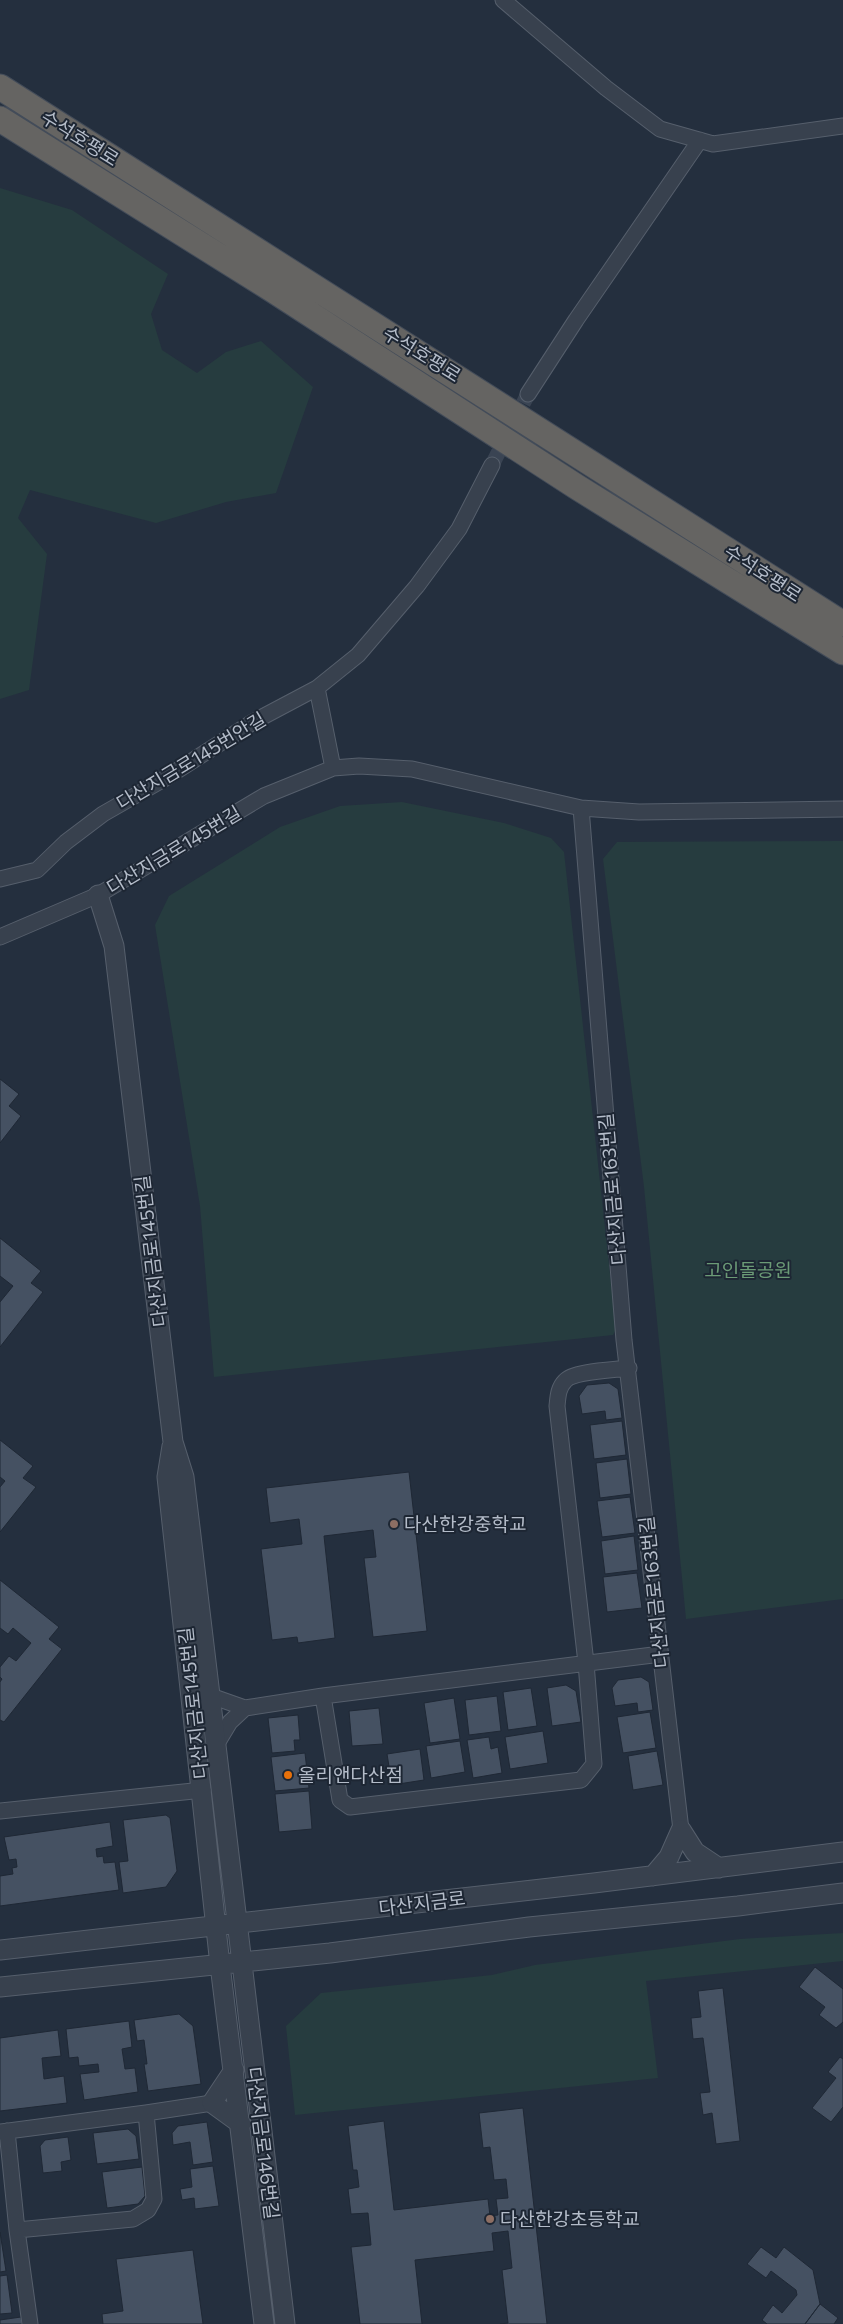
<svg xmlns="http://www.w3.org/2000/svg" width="843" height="2324" font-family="Commissioner,'Noto Sans KR',sans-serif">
  <rect width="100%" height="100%" fill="#242f3e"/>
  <path fill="#263c3f" d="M 0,188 L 72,210 L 168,274 L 151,314 L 162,350 L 197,373 L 226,352 L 261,341 L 313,387 L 276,493 L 226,502 L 156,523 L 30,490 L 18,518 L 47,554 L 29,690 L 0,699 Z
    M 402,802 L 504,823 L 551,838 L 564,852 L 616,1329 L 613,1335 L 214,1377 L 200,1206 L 155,925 L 169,896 L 280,827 L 340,806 Z
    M 843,841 L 843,1599 L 686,1619 L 644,1187 L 603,859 L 617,842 Z
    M 843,1933 L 843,1961 L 646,1981 L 658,2078 L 295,2115 L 286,2026 L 321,1993 L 492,1975 L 535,1965 L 740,1939 Z"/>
  <path fill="#455162" stroke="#1f2835" d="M 0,1079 L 19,1094 L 9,1106 L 21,1116 L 0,1143 Z
    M 0,1238 L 41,1271 L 31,1283 L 43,1292 L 0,1347 L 0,1302 L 13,1286 L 0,1276 Z
    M 609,1383 L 618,1389 L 622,1418 L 606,1420 L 605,1411 L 582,1414 L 579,1396 L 587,1385 Z
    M 622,1421 L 626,1455 L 594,1459 L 590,1425 Z
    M 0,1440 L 33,1466 L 23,1478 L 36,1487 L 0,1532 L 0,1487 L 5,1481 L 0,1477 Z
    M 627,1459 L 631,1494 L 600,1498 L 596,1463 Z
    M 409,1472 L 427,1631 L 373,1637 L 364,1558 L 376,1557 L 373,1530 L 324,1536 L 335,1638 L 298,1643 L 297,1637 L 272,1640 L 261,1549 L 302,1544 L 299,1519 L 270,1523 L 266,1488 Z
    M 630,1497 L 635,1533 L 602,1537 L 597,1501 Z
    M 634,1536 L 638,1570 L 605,1574 L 601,1541 Z
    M 637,1573 L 642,1608 L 607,1612 L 603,1577 Z
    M 0,1580 L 59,1627 L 49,1639 L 62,1649 L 4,1722 L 0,1720 L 0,1682 L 2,1679 L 0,1677 L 0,1667 L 9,1656 L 16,1661 L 31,1643 L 13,1628 L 8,1634 L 0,1628 Z
    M 641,1677 L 649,1682 L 653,1710 L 638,1712 L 637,1703 L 615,1706 L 612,1688 L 618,1680 Z
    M 566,1685 L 576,1691 L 581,1722 L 552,1726 L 547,1688 Z
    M 531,1688 L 537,1726 L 508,1730 L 503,1692 Z
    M 497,1696 L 501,1731 L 469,1735 L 465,1700 Z
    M 454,1698 L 460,1739 L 430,1743 L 424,1703 Z
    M 379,1708 L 383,1744 L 352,1746 L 349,1711 Z
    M 650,1712 L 656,1748 L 623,1753 L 617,1717 Z
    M 298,1715 L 300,1740 L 294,1740 L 295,1751 L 272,1753 L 268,1718 Z
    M 543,1731 L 548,1763 L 510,1769 L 505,1737 Z
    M 489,1737 L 491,1749 L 498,1747 L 502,1773 L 473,1778 L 467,1740 Z
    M 460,1741 L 465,1772 L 431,1778 L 426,1746 Z
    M 420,1749 L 424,1780 L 392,1785 L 387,1754 Z
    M 657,1751 L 663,1785 L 633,1790 L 628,1756 Z
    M 305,1753 L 309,1788 L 275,1791 L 271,1757 Z
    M 309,1791 L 312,1829 L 279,1832 L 275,1794 Z
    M 166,1815 L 170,1818 L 177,1871 L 166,1887 L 123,1893 L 119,1862 L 128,1861 L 123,1820 Z
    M 110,1822 L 113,1846 L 96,1849 L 97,1857 L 103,1856 L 104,1863 L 115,1862 L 119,1890 L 0,1906 L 0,1876 L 13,1874 L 12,1868 L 17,1867 L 16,1859 L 9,1860 L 4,1837 Z
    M 815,1967 L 843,1989 L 843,2022 L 836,2028 L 819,2015 L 825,2007 L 799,1987 Z
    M 723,1988 L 740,2141 L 716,2144 L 712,2113 L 703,2115 L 700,2093 L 710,2092 L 703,2038 L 693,2039 L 691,2018 L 701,2017 L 698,1991 Z
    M 179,2014 L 193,2026 L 201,2084 L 148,2091 L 144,2064 L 147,2064 L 144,2040 L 137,2041 L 134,2020 Z
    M 129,2021 L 132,2047 L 122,2049 L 125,2069 L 135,2068 L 138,2092 L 84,2100 L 80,2074 L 99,2072 L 98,2064 L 79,2066 L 78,2057 L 69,2058 L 66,2029 Z
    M 58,2030 L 61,2056 L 42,2058 L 44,2079 L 64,2076 L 67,2103 L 0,2111 L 0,2038 Z
    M 840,2057 L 843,2059 L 843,2107 L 831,2122 L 812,2108 L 836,2078 L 828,2072 Z
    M 523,2108 L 547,2324 L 500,2324 L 508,2323 L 502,2270 L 512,2268 L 508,2231 L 492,2233 L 494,2251 L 415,2260 L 422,2324 L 360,2324 L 351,2247 L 371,2245 L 368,2213 L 351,2214 L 348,2189 L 359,2187 L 357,2170 L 353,2170 L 348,2126 L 384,2121 L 394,2210 L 488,2199 L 490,2216 L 498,2215 L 496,2199 L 508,2198 L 506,2179 L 494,2180 L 490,2147 L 483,2148 L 479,2113 Z
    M 207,2122 L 213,2162 L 193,2165 L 190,2142 L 173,2145 L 172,2133 L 178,2126 Z
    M 128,2129 L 136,2136 L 139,2159 L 97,2164 L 93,2133 Z
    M 68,2137 L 71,2160 L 61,2162 L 62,2171 L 43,2173 L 40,2146 L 45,2140 Z
    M 213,2166 L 219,2206 L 195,2209 L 194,2198 L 182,2200 L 180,2189 L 192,2187 L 190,2169 Z
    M 142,2167 L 145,2196 L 138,2204 L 107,2208 L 102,2172 Z
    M 0,2232 L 6,2271 L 0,2272 Z
    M 761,2247 L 776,2258 L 784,2247 L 813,2270 L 820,2304 L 805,2324 L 767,2324 L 762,2320 L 773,2305 L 782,2313 L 797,2295 L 796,2290 L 771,2271 L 766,2278 L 747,2264 Z
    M 193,2250 L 203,2324 L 103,2324 L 102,2314 L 123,2311 L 116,2259 Z
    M 7,2275 L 12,2313 L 0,2314 L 0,2276 Z
    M 820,2304 L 838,2318 L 834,2324 L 805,2324 Z
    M 21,2317 L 22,2324 L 0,2324 L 0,2320 Z"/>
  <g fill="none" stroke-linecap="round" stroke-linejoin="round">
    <path stroke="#3a4453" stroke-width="15" stroke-dasharray="15 8" stroke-linecap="butt" d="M 492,465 L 528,394"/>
    <g stroke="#565f6c" stroke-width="17">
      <path id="minor" d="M 503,0 L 606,88 L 660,129 L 713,144 L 843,126
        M 528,394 L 576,320 L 700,140
        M 317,688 L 358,655 L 417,586 L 459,529 L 492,465
        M 0,879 L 37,870 L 66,842 L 103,814 L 164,779 L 253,722 L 317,688 L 333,768
        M 0,937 L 98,895 L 264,796 L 333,768 L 359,766 L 412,769 L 581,808
        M 211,1696 L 245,1708 L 230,1722 L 218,1742
        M 323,1696 L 340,1800 L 350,1807 L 581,1780 L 594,1764 L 586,1663 L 557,1406 C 558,1397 558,1388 565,1381 C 573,1371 615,1370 629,1368
        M 245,1708 L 323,1696 L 661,1654
        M 0,1811 L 203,1790
        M 681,1830 L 624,1340 L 581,808 L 639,812 L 843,809
        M 7,2131 L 17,2230 L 30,2324
        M 0,2132 L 146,2113 L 212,2103
        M 17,2230 L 133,2219 L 148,2210 L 154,2199 L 146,2113"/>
    </g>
    <g stroke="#565f6c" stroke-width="21">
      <path id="tertiary" d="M 98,895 L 114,946 L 173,1442 L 184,1477 L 285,2324
        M 172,1446 L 167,1477 L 220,1965 L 264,2324
        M 653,1876 L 669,1857 L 681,1830 L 695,1852 L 719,1868
        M 0,1950 L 594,1883 L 843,1852
        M 0,1987 L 330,1953 L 529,1927 L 738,1906 L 843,1893
        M 234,2070 L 212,2103 L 241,2124"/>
    </g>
    <g stroke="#434c59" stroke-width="27">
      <path id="trunk" d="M 0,87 L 843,624
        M 0,119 L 273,290 L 577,487 L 843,652"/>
    </g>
    <use href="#minor" stroke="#38414e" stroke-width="15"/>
    <use href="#tertiary" stroke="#38414e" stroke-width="19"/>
    <use href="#trunk" stroke="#656462" stroke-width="25"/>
  </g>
  <g fill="#8d6e63" stroke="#1d2633" stroke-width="2">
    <circle cx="394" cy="1524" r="5"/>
    <circle cx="490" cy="2219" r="5"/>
  </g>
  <circle fill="#e8710a" stroke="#1d2633" stroke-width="2" cx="288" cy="1775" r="5"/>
  <g text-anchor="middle" stroke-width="4" stroke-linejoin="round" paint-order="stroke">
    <g font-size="19" fill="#b4bcc9" stroke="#1d2633">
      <text transform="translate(80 138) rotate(32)" y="7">수석호평로</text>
      <text transform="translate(422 354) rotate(32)" y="7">수석호평로</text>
      <text transform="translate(763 573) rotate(33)" y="7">수석호평로</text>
      <text transform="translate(191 761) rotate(-31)" y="7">다산지금로145번안길</text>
      <text transform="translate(174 850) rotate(-31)" y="7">다산지금로145번길</text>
      <text transform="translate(612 1189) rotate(-95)" y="7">다산지금로163번길</text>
      <text transform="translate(151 1251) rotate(-97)" y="7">다산지금로145번길</text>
      <text transform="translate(654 1592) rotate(-96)" y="7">다산지금로163번길</text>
      <text transform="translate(193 1703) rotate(-96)" y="7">다산지금로145번길</text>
      <text transform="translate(422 1903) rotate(-7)" y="7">다산지금로</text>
      <text transform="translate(263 2143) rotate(83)" y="7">다산지금로146번길</text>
    </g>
    <g font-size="19" fill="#6b9a76" stroke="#1d2633">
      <text x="748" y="1277">고인돌공원</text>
    </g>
    <g font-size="19" fill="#b4bcc9" stroke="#1d2633" text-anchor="start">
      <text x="404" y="1531">다산한강중학교</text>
      <text x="298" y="1782">올리앤다산점</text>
      <text x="500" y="2226">다산한강초등학교</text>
    </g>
  </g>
</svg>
